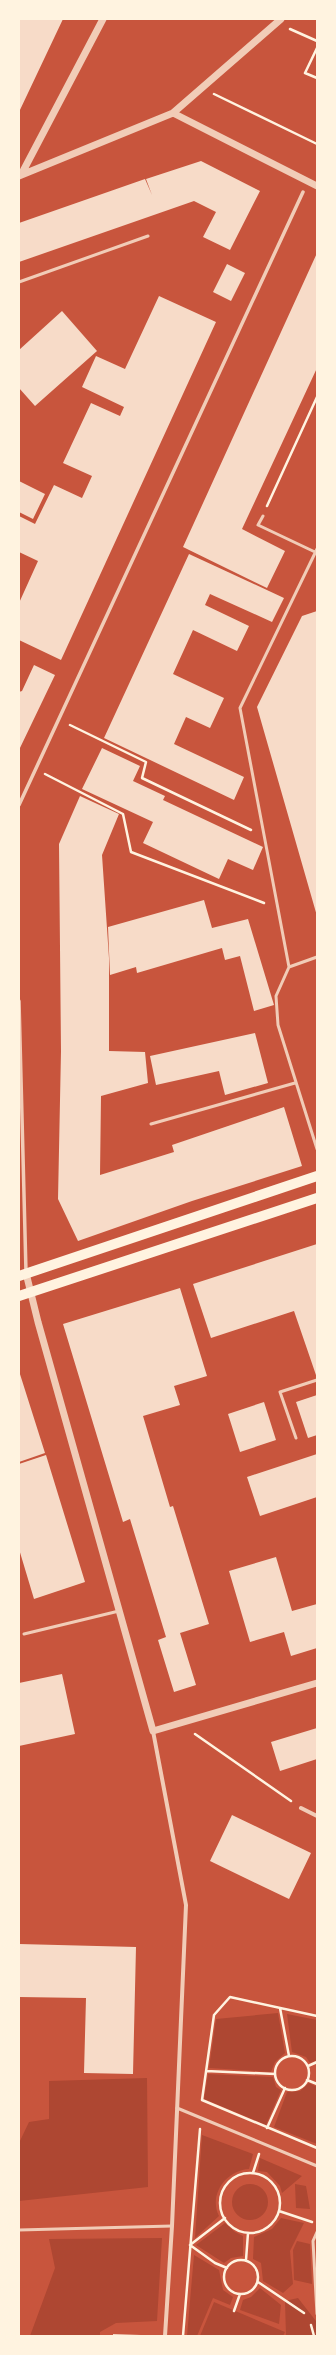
<svg xmlns="http://www.w3.org/2000/svg" width="336" height="2355" font-family="'Golos Text',sans-serif">
  <rect width="100%" height="100%" fill="#c8553d"/>
  <path fill="#ae4732" d="M 278,2013 L 285,2053 L 275,2062 L 271,2072 L 209,2068 L 216,2019 Z
    M 287,2014 L 317,2020 L 317,2060 L 310,2063 L 306,2057 L 292,2052 Z
    M 208,2074 L 273,2077 L 276,2087 L 281,2090 L 266,2125 L 204,2099 Z
    M 147,2078 L 148,2187 L 19,2201 L 19,2143 L 29,2122 L 49,2119 L 49,2081 Z
    M 309,2083 L 317,2087 L 317,2144 L 274,2127 L 287,2092 L 300,2091 Z
    M 202,2135 L 253,2154 L 249,2169 C 227,2170 208,2194 219,2216 L 195,2238 Z
    M 260,2158 L 302,2176 L 282,2193 L 280,2186 L 267,2172 L 258,2171 Z
    M232 2202a18 18 0 1 1 36 0a18 18 0 1 1-36 0Z
    M 295,2184 L 306,2186 L 310,2209 L 296,2208 Z
    M 281,2218 L 304,2223 L 290,2251 L 293,2284 L 283,2293 L 263,2281 L 261,2263 L 253,2259 L 254,2237 L 272,2229 Z
    M 225,2223 L 235,2232 L 243,2236 L 243,2256 L 231,2258 L 224,2263 L 196,2245 Z
    M 162,2238 L 157,2321 L 116,2323 L 100,2332 L 100,2336 L 30,2336 L 55,2268 L 49,2239 Z
    M 297,2241 L 310,2244 L 312,2284 L 294,2280 L 293,2250 Z
    M 194,2255 L 219,2270 L 223,2290 L 233,2297 L 230,2305 L 213,2298 L 197,2336 L 187,2336 Z
    M 260,2288 L 281,2305 L 279,2324 L 240,2310 L 243,2300 L 251,2297 Z
    M 298,2298 L 316,2321 L 317,2336 L 286,2336 L 285,2301 Z
    M 214,2302 L 285,2332 L 283,2336 L 200,2336 Z"/>
  <path fill="#f7dbc8" d="M 19,19 L 63,19 L 19,112 Z
    M 201,161 L 260,191 L 230,250 L 203,237 L 216,212 L 194,201 L 19,262 L 19,223 L 145,179 L 152,195 L 146,179 Z
    M 317,253 L 317,368 L 242,529 L 285,551 L 267,588 L 183,547 Z
    M 227,264 L 245,273 L 231,301 L 213,292 Z
    M 159,296 L 216,322 L 61,660 L 19,640 L 19,603 L 38,561 L 19,552 L 19,516 L 35,524 L 54,485 L 82,498 L 92,476 L 63,463 L 91,403 L 120,416 L 124,407 L 82,387 L 96,356 L 125,369 Z
    M 62,311 L 97,351 L 35,406 L 19,388 L 19,350 Z
    M 19,481 L 45,494 L 33,519 L 19,512 Z
    M 189,554 L 284,598 L 272,622 L 210,594 L 205,605 L 249,626 L 237,651 L 193,630 L 173,674 L 224,698 L 210,728 L 186,717 L 174,744 L 244,777 L 234,800 L 104,738 Z
    M 317,611 L 317,916 L 257,707 L 302,616 Z
    M 34,665 L 55,675 L 19,750 L 19,692 L 22,691 Z
    M 102,748 L 140,766 L 133,781 L 165,796 L 163,800 L 263,847 L 253,870 L 228,859 L 219,879 L 143,843 L 153,822 L 82,789 Z
    M 80,796 L 119,814 L 102,855 L 109,958 L 109,1051 L 145,1052 L 148,1083 L 101,1096 L 100,1175 L 174,1152 L 172,1145 L 284,1107 L 302,1166 L 192,1201 L 78,1241 L 58,1199 L 61,1051 L 59,844 Z
    M 204,900 L 212,928 L 248,919 L 274,1005 L 254,1011 L 240,956 L 225,960 L 222,948 L 137,973 L 136,967 L 110,975 L 108,927 Z
    M 255,1033 L 268,1083 L 225,1095 L 219,1071 L 156,1085 L 150,1056 Z
    M 317,1244 L 317,1378 L 294,1311 L 211,1338 L 193,1284 Z
    M 180,1288 L 207,1376 L 174,1386 L 180,1405 L 143,1416 L 170,1507 L 173,1506 L 209,1624 L 180,1633 L 196,1685 L 174,1692 L 158,1640 L 166,1637 L 130,1519 L 123,1522 L 63,1324 Z
    M 19,1371 L 45,1453 L 19,1462 Z
    M 317,1395 L 317,1435 L 308,1438 L 296,1402 Z
    M 264,1402 L 276,1440 L 240,1452 L 228,1414 Z
    M 317,1454 L 317,1497 L 260,1516 L 247,1477 Z
    M 46,1455 L 85,1582 L 34,1599 L 19,1549 L 19,1464 Z
    M 276,1557 L 292,1611 L 317,1604 L 317,1648 L 291,1656 L 284,1632 L 250,1642 L 229,1571 Z
    M 62,1674 L 75,1734 L 19,1746 L 19,1683 Z
    M 317,1728 L 317,1759 L 280,1771 L 271,1742 Z
    M 232,1815 L 311,1853 L 289,1899 L 210,1861 Z
    M 19,1944 L 136,1947 L 133,2074 L 84,2073 L 86,1998 L 19,1997 Z
    M 113,2334 L 141,2335 L 141,2336 L 113,2336 Z"/>
  <g fill="none" stroke-linecap="round" stroke-linejoin="round">
    <path stroke="#fff3e0" stroke-width="2.5" d="M 290,29 L 317,41
      M 317,48 L 305,73 L 317,78
      M 214,94 L 317,144
      M 267,506 L 317,397
      M 70,725 L 146,762 L 142,778 L 251,830
      M 45,774 L 123,814 L 131,852 L 264,903
      M 195,1734 L 291,1801
      M 280,2008 L 289,2056
      M 317,2016 L 230,1997 L 214,2015 L 202,2100 L 317,2148
      M275 2073a17 17 0 1 1 34 0a17 17 0 1 1-34 0Z
      M 308,2066 L 317,2062
      M 206,2071 L 275,2074
      M 307,2080 L 317,2084
      M 267,2128 L 285,2088
      M 253,2173 L 259,2154
      M220 2203a30 30 0 1 1 60 0a30 30 0 1 1-60 0Z
      M 279,2211 L 312,2222
      M 225,2218 L 190,2245 L 215,2263 L 227,2268
      M224 2277a17 17 0 1 1 34 0a17 17 0 1 1-34 0Z
      M 246,2260 L 248,2233
      M 258,2282 L 304,2313
      M 234,2311 L 240,2294
      M 311,2325 L 314,2336
      M 183,2336 L 200,2129"/>
    <path stroke="#f1ccb7" stroke-width="3" d="M 19,282 L 148,236
      M 263,516 L 258,525 L 315,552
      M 317,549 L 240,708 L 289,967 L 276,996 L 278,1025 L 317,1149
      M 289,967 L 317,957
      M 151,1124 L 295,1083
      M 296,1438 L 280,1392 L 317,1380
      M 24,1634 L 119,1611
      M 177,2108 L 317,2166
      M 19,2230 L 172,2226
      M 317,2232 L 313,2241 L 317,2314"/>
    <path stroke="#f1ccb7" stroke-width="3.5" d="M 19,805 L 303,192
      M 19,1001 L 26,1272"/>
    <path stroke="#f1ccb7" stroke-width="4" d="M 153,1731 L 186,1905 L 172,2226 L 165,2336
      M 301,1808 L 317,1816"/>
    <path stroke="#f1ccb7" stroke-width="7" d="M 173,113 L 317,186
      M 21,175 L 103,19
      M 19,176 L 173,113 L 281,19
      M 26,1273 L 38,1322 L 153,1731 L 317,1683"/>
    <path stroke="#fff3e0" stroke-width="10" d="M 19,1276 L 317,1176
      M 19,1296 L 317,1198"/>
  </g>
  <rect width="336" height="2355" fill="none" stroke="#fff3e0" stroke-width="40"/>
</svg>
